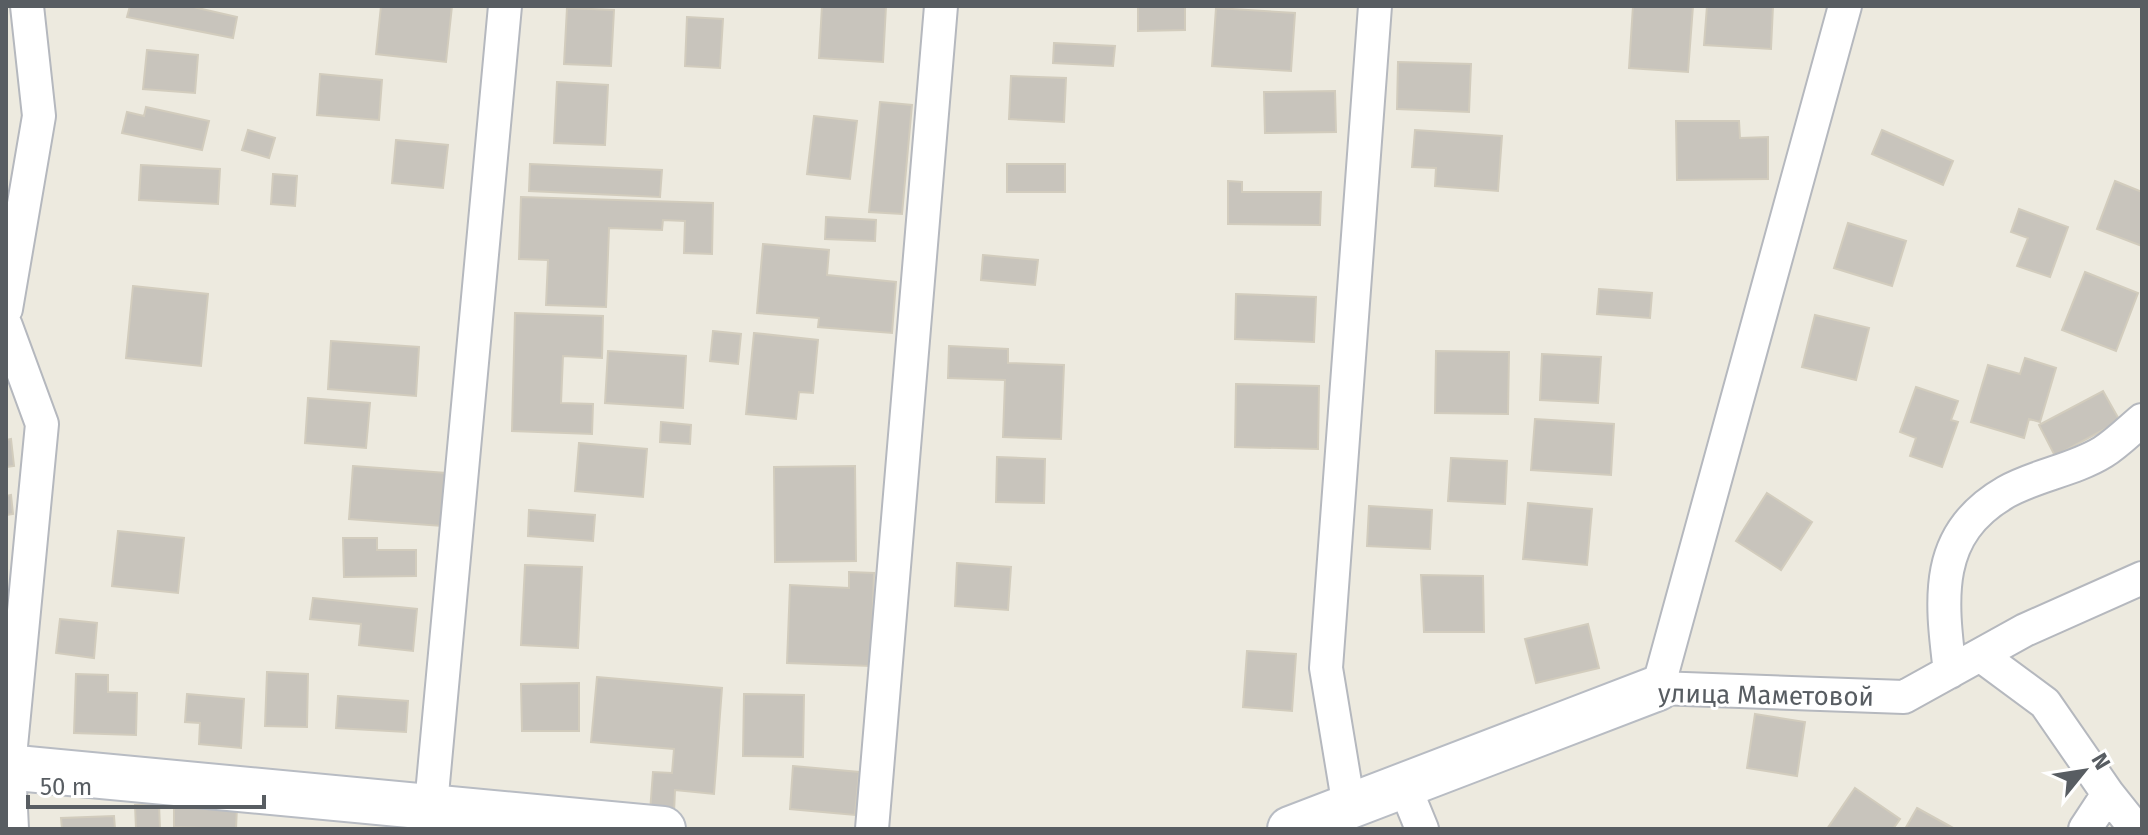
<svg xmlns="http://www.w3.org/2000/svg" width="2148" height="835" font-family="'Fira Sans',sans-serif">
  <rect width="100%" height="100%" fill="#edeadf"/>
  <path fill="#c8c4bc" stroke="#d2ccbd" stroke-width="2" d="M 130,6 L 189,6 L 237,17 L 233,38 L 127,17 Z
    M 381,6 L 452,6 L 446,62 L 376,54 Z
    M 822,6 L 886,6 L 883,62 L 819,58 Z
    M 1138,6 L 1185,6 L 1185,30 L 1138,31 Z
    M 1633,6 L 1693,6 L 1688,72 L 1629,68 Z
    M 1707,6 L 1773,6 L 1771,49 L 1704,45 Z
    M 567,8 L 614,10 L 611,66 L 564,64 Z
    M 1216,8 L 1295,13 L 1291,71 L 1212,66 Z
    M 687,17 L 723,19 L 720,68 L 685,66 Z
    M 1054,43 L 1115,46 L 1113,66 L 1053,63 Z
    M 147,50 L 198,55 L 195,93 L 143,89 Z
    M 1398,62 L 1471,64 L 1469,112 L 1397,109 Z
    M 320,74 L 382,80 L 379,120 L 317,115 Z
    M 1011,76 L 1066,78 L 1064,122 L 1009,119 Z
    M 557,82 L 608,85 L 605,145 L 554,143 Z
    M 1335,91 L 1336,132 L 1265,133 L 1264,92 Z
    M 880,102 L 912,105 L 902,214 L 869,212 Z
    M 146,107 L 209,121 L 202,150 L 122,133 L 127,112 L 144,116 Z
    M 814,116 L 857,121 L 850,179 L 807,174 Z
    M 1676,121 L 1739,121 L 1740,138 L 1768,137 L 1768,179 L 1677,180 Z
    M 248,130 L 275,138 L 269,158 L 242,150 Z
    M 1415,130 L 1502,136 L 1498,191 L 1435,186 L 1436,168 L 1412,167 Z
    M 1882,130 L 1953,161 L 1943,185 L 1872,154 Z
    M 396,140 L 448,145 L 443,188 L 392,183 Z
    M 530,164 L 662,170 L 660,197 L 529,191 Z
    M 1007,164 L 1065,164 L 1065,192 L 1007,192 Z
    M 141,165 L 220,169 L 218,204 L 139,200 Z
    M 273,174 L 297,176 L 295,206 L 271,204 Z
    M 1228,181 L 1242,182 L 1242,192 L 1321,192 L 1320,225 L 1228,224 Z
    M 2115,181 L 2142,192 L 2142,246 L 2097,229 Z
    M 521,197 L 713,203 L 712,254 L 684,253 L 685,221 L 663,220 L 662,230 L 609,228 L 606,307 L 546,305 L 548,260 L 519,259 Z
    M 2019,209 L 2068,227 L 2050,277 L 2017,266 L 2028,238 L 2011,232 Z
    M 826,217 L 876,220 L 875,241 L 825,239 Z
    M 1848,223 L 1906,241 L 1892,286 L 1834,268 Z
    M 763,244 L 829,250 L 827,275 L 896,282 L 892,333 L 818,327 L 819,318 L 757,313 Z
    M 983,255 L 1038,260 L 1035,285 L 981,280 Z
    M 2085,272 L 2138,293 L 2116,351 L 2062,330 Z
    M 133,286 L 208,294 L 201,366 L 126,358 Z
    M 1599,289 L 1652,293 L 1650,318 L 1597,314 Z
    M 1236,294 L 1316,297 L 1314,342 L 1235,339 Z
    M 515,313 L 603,316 L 602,358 L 563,356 L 561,403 L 593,404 L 592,434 L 512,431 Z
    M 1815,315 L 1869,328 L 1856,380 L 1802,367 Z
    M 713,331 L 741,334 L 738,364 L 710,361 Z
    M 754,333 L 818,340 L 813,393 L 799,392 L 796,419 L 746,414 Z
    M 331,341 L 419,347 L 416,396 L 328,389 Z
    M 949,346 L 1008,349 L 1008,363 L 1064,365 L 1061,439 L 1003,437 L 1005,380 L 948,378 Z
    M 608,351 L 686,356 L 683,408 L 605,403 Z
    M 1436,351 L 1509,352 L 1508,414 L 1435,413 Z
    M 1542,354 L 1601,357 L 1598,403 L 1540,400 Z
    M 2025,358 L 2056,368 L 2040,422 L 2029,419 L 2024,438 L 1971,422 L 1988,365 L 2020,374 Z
    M 1236,384 L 1319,386 L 1318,449 L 1235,447 Z
    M 1916,387 L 1958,401 L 1951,420 L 1958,422 L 1942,467 L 1910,456 L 1916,438 L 1900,432 Z
    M 2103,391 L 2120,421 L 2055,456 L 2039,425 Z
    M 308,398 L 370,403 L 366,448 L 305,443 Z
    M 1535,419 L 1614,424 L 1611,475 L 1531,470 Z
    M 661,422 L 691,425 L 690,444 L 660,442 Z
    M 11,439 L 14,466 L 6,467 L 6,440 Z
    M 579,443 L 647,449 L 643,497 L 575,491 Z
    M 997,457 L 1045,459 L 1044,503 L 996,502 Z
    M 1451,458 L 1507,461 L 1505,504 L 1448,501 Z
    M 353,466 L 446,473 L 442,526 L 349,519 Z
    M 855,466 L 856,561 L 775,562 L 774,467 Z
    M 1767,493 L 1812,522 L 1781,570 L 1736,541 Z
    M 11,495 L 13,514 L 6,515 L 6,496 Z
    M 1528,503 L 1592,509 L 1587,565 L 1523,559 Z
    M 1369,506 L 1432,510 L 1430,549 L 1367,546 Z
    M 529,510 L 595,515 L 593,541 L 528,536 Z
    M 118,531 L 184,538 L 178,593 L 112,586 Z
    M 343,538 L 377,538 L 377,550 L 416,550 L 416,576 L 344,577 Z
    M 957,563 L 1011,567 L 1008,610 L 955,606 Z
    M 525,565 L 582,567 L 578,648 L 521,645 Z
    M 849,572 L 874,573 L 871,666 L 787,663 L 790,585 L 849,588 Z
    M 1421,575 L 1483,576 L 1484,632 L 1424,632 Z
    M 313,598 L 417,609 L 413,651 L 359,645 L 361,624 L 310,619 Z
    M 60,619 L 97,623 L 94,658 L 56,653 Z
    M 1588,624 L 1599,668 L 1536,683 L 1525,639 Z
    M 1247,651 L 1296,654 L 1292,711 L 1243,707 Z
    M 267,672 L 308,674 L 307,727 L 265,726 Z
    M 76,674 L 108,675 L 108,692 L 137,693 L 136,735 L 74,733 Z
    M 597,677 L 722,688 L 714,794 L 675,790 L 674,813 L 650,812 L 653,772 L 672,773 L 674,749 L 591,742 Z
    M 579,683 L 579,731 L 522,731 L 521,684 Z
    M 187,694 L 244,699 L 241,748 L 199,744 L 200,723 L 185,722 Z
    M 744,694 L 804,695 L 803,757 L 743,756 Z
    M 338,696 L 408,701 L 406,732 L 336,728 Z
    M 1755,714 L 1805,722 L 1797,776 L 1747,768 Z
    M 793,766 L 859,772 L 855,815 L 790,809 Z
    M 1855,788 L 1900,819 L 1893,829 L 1827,829 Z
    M 159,804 L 160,829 L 136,829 L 135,805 Z
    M 174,805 L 237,807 L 236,829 L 174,827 Z
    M 1917,808 L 1955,829 L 1905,829 Z
    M 114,816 L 115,829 L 62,829 L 61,818 Z"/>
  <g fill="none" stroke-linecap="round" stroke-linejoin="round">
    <g stroke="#b5b8be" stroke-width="36">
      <path id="street" d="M 1845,6 L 1658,688 L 1904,697 L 2025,630 L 2142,578
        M 6,309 L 39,116 L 27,6
        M 6,326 L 42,424 L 9,767 L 12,829
        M 1980,655 L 2045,703 L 2108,794 L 2085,829
        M 1950,672 C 1941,598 1933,534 2006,492 C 2036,475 2074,470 2103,452 C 2117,443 2130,430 2142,420
        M 1404,785 L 1422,829
        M 2108,794 L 2136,829
        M 1349,807 L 1326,668 L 1375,6
        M 433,829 L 431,805 L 505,6
        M 872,829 L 941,6"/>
    </g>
    <g stroke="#b8bcc3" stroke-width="48">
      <path id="secondary" d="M 6,767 L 663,829
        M 1290,829 L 1658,688"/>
    </g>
    <use href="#street" stroke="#fff" stroke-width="32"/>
    <use href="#secondary" stroke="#fff" stroke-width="44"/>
  </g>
  <g text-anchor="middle" stroke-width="6" stroke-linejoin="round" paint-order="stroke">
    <g font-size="26" fill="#585d62" stroke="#fff">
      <text transform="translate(1766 695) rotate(1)" y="9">улица Маметовой</text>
    </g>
  </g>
  <rect width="2148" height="835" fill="none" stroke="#585d62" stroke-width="16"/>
  <g transform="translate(2084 771) rotate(60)" stroke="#ffffff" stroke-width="6" paint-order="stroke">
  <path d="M0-6L14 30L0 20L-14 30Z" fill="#585d62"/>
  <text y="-12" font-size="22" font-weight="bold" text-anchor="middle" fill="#585d62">N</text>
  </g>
  <path d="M28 795v12h236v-12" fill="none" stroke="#585d62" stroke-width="4"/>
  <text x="40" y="795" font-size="24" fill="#585d62" stroke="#ffffff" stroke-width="6" paint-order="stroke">50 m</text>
</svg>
